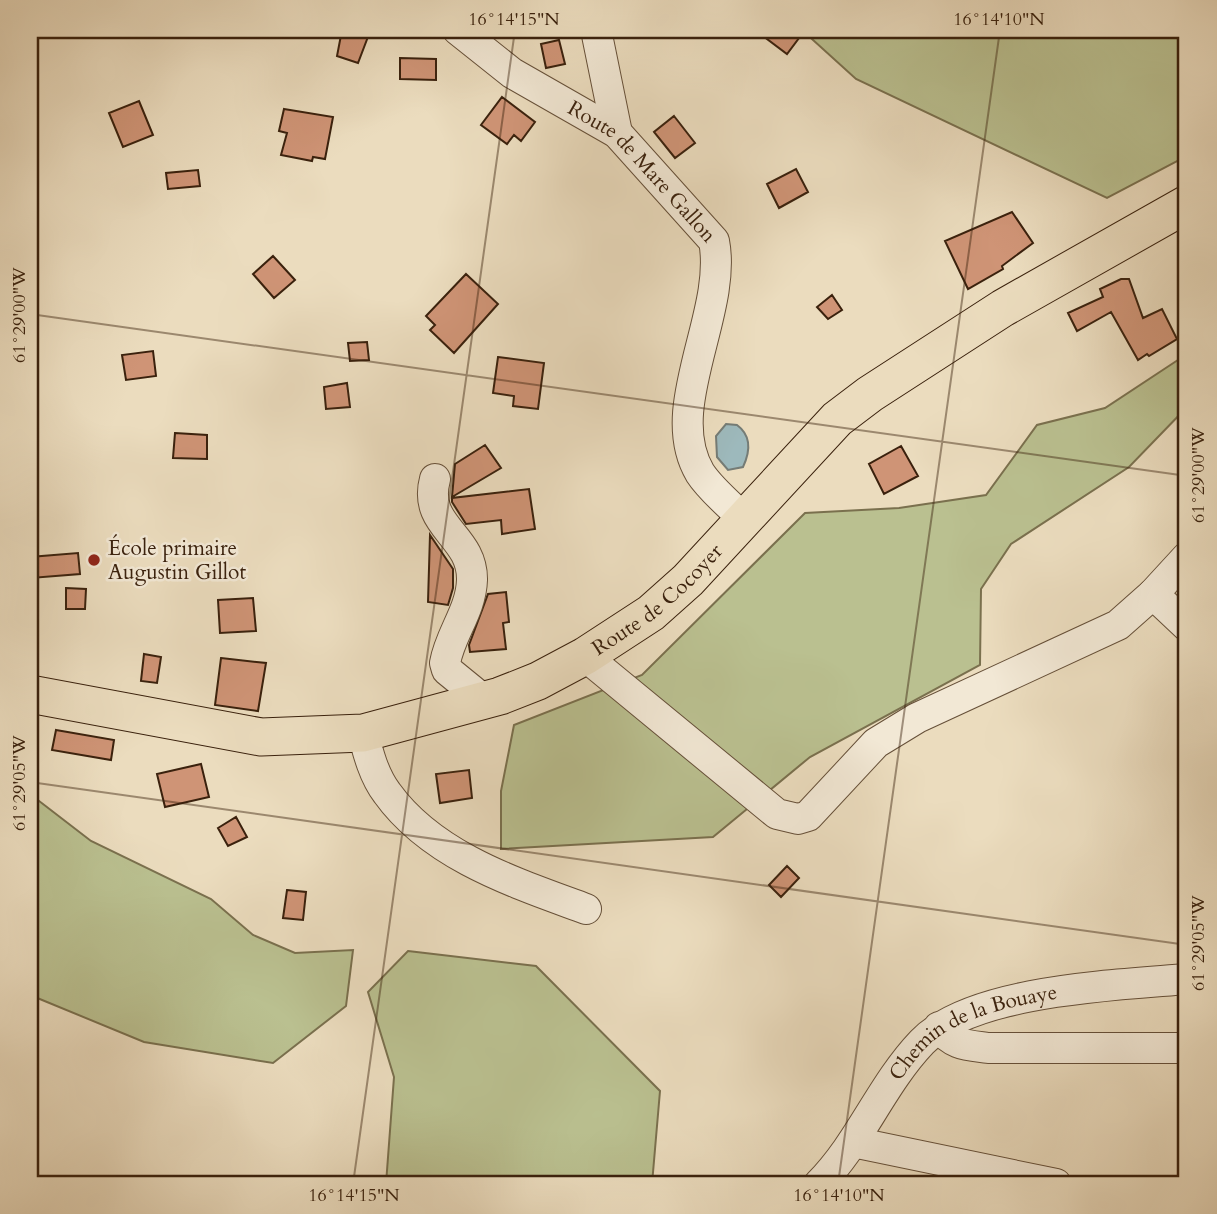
<svg xmlns="http://www.w3.org/2000/svg" width="1217" height="1214" font-family="Cardo,serif">
  <rect width="100%" height="100%" fill="#ebdcbe"/>
  <filter id="stains"><feTurbulence type="fractalNoise" baseFrequency=".00286" numOctaves="4"/><feColorMatrix values="0 0 0 0 .2 0 0 0 0 .09 0 0 0 0 .02 0 0 0 .5 -.17"/></filter>
  <radialGradient id="worn" r=".72"><stop offset=".6" stop-color="#630" stop-opacity="0"/><stop offset="1" stop-color="#630" stop-opacity=".3"/></radialGradient>
  <path fill="#bac090" stroke="#7a704e" stroke-width="2" d="M 802,30 L 1187,30 L 1187,156 L 1107,198 L 856,79 Z
    M 1187,354 L 1187,407 L 1129,467 L 1011,544 L 981,589 L 980,665 L 810,757 L 713,837 L 501,849 L 501,791 L 514,725 L 642,675 L 805,513 L 899,508 L 986,495 L 1037,425 L 1105,408 Z
    M 30,794 L 91,841 L 211,899 L 253,935 L 295,953 L 353,950 L 346,1006 L 273,1063 L 144,1042 L 30,995 Z
    M 408,951 L 536,966 L 660,1091 L 652,1184 L 386,1184 L 394,1077 L 368,992 Z"/>
  <path fill="#9db9bc" stroke="#757c76" stroke-width="2" d="M 726,424 L 737,425 C 752,436 750,452 743,467 L 728,470 L 717,457 L 716,436 Z"/>
  <path fill="#cf9476" stroke="#3a210d" stroke-width="2" d="M 342,30 L 369,34 L 358,63 L 337,56 Z
    M 755,30 L 805,30 L 787,54 Z
    M 559,40 L 565,64 L 546,68 L 541,44 Z
    M 400,58 L 436,59 L 436,80 L 400,79 Z
    M 502,97 L 535,122 L 521,141 L 514,135 L 507,144 L 481,125 Z
    M 139,101 L 153,135 L 123,147 L 109,113 Z
    M 284,109 L 333,117 L 325,159 L 313,157 L 312,161 L 281,155 L 287,133 L 279,131 Z
    M 674,116 L 695,143 L 675,158 L 654,132 Z
    M 796,169 L 808,192 L 779,208 L 767,184 Z
    M 198,170 L 200,186 L 168,189 L 166,173 Z
    M 1012,212 L 1033,243 L 1002,266 L 1003,269 L 968,289 L 945,241 Z
    M 273,256 L 295,280 L 274,298 L 253,274 Z
    M 466,274 L 498,304 L 454,353 L 430,330 L 435,325 L 426,316 Z
    M 1121,279 L 1129,279 L 1143,318 L 1162,309 L 1177,339 L 1149,356 L 1147,354 L 1138,360 L 1111,312 L 1077,331 L 1068,313 L 1103,297 L 1100,289 Z
    M 832,295 L 842,310 L 828,319 L 817,307 Z
    M 367,342 L 369,360 L 350,361 L 348,343 Z
    M 153,351 L 156,376 L 126,380 L 122,355 Z
    M 498,357 L 544,363 L 538,409 L 513,406 L 514,396 L 493,393 Z
    M 347,383 L 350,407 L 326,409 L 324,387 Z
    M 175,433 L 207,435 L 207,459 L 173,458 Z
    M 485,445 L 501,468 L 452,497 L 455,464 Z
    M 901,446 L 918,476 L 884,494 L 869,464 Z
    M 529,489 L 535,529 L 502,534 L 501,520 L 466,524 L 452,502 L 452,498 Z
    M 430,535 L 453,569 L 453,588 L 448,605 L 428,602 Z
    M 78,553 L 80,574 L 31,578 L 30,557 Z
    M 66,588 L 86,589 L 85,609 L 66,609 Z
    M 506,592 L 509,622 L 503,623 L 506,649 L 470,652 L 469,645 L 488,594 Z
    M 253,598 L 256,631 L 220,633 L 218,600 Z
    M 144,654 L 161,657 L 157,683 L 141,681 Z
    M 221,658 L 266,663 L 258,711 L 215,705 Z
    M 56,730 L 114,740 L 111,760 L 52,750 Z
    M 201,764 L 209,797 L 165,807 L 157,774 Z
    M 469,770 L 472,798 L 440,803 L 436,774 Z
    M 236,817 L 247,837 L 228,846 L 218,828 Z
    M 787,866 L 799,878 L 781,897 L 769,885 Z
    M 287,890 L 306,892 L 303,920 L 283,918 Z"/>
  <g fill="none" stroke-linecap="round" stroke-linejoin="round">
    <g stroke="#665039" stroke-width="32">
      <g id="minor">
        <path id="s1" d="M 458,30 L 512,73 L 617,133 L 714,241 C 728,313 661,408 700,473 C 711,490 731,506 745,520"/>
        <path d="M 596,30 L 617,133"/>
        <path d="M 435,479 C 422,527 473,535 472,580 C 471,611 450,634 445,663 L 447,670 L 485,701"/>
        <path d="M 1153,594 L 1187,557"/>
        <path d="M 585,656 L 777,814 L 798,819 L 808,816 L 876,743 L 917,718 L 1118,625 L 1153,594 L 1187,626"/>
        <path d="M 363,733 C 368,753 374,776 387,793 C 433,857 516,883 586,909"/>
        <path d="M 939,1027 C 952,1045 966,1045 988,1048 L 1187,1048"/>
        <path d="M 853,1142 L 1056,1184"/>
        <path id="s2" d="M 819,1184 C 860,1143 881,1085 922,1042 C 972,990 1117,985 1187,979"/>
      </g>
    </g>
    <g stroke="#3a210d" stroke-width="39">
      <g id="major">
        <path id="s3" d="M 30,694 L 261,737 L 363,733 L 500,696 L 538,681 L 585,656 L 651,613 L 688,580 L 837,419 L 870,394 L 1003,308 L 1187,204"/>
      </g>
    </g>
    <use href="#minor" stroke="#f2e8d5" stroke-width="30"/>
    <use href="#major" stroke="#ebdcbe" stroke-width="37"/>
  </g>
  <path fill="none" stroke="#3a210d" stroke-width="2" stroke-opacity="0.45" d="M 30,33 L 30,30M 30,314 L 1187,476M 30,782 L 1187,945M 353,1184 L 515,30M 838,1184 L 1000,30"/>
  <circle fill="#8f2418" stroke="#f2e8d5" stroke-width="2.5" cx="94" cy="560" r="7"/>
  <g text-anchor="middle" stroke-width="5" stroke-linejoin="round" paint-order="stroke">
    <g font-size="21" fill="#3a210d" stroke="#f2e8d5">
      <text dy="7" stroke="none"><textPath href="#s1" startOffset="234">Route de Mare Gallon</textPath></text>
      <text dy="7" stroke="none"><textPath href="#s3" startOffset="665">Route de Cocoyer</textPath></text>
      <text dy="7" stroke="none"><textPath href="#s2" startOffset="226">Chemin de la Bouaye</textPath></text>
    </g>
    <g font-size="21" fill="#3a210d" stroke="#f2e8d5" text-anchor="start">
      <text x="108" y="555">École primaire<tspan x="108" dy="24">Augustin Gillot</tspan></text>
    </g>
  </g>
  <rect width="1217" height="1214" fill="none" stroke="#ebdcbe" stroke-width="77"/>
  <rect x="38" y="38" width="1140" height="1138" fill="none" stroke="#3a210d" stroke-width="2.5"/>
  <g font-size="18" text-anchor="middle" fill="#3a210d">
    <text x="514" y="25">16°14'15"N</text>
    <text x="999" y="25">16°14'10"N</text>
    <text transform="translate(19 315) rotate(-90)" y="6">61°29'00"W</text>
    <text transform="translate(1198 475) rotate(-90)" y="6">61°29'00"W</text>
    <text transform="translate(19 783) rotate(-90)" y="6">61°29'05"W</text>
    <text transform="translate(1198 943) rotate(-90)" y="6">61°29'05"W</text>
    <text x="354" y="1201">16°14'15"N</text>
    <text x="839" y="1201">16°14'10"N</text>
  </g>
  <rect width="100%" height="100%" filter="url(#stains)"/>
  <rect width="100%" height="100%" fill="url(#worn)"/>
</svg>
